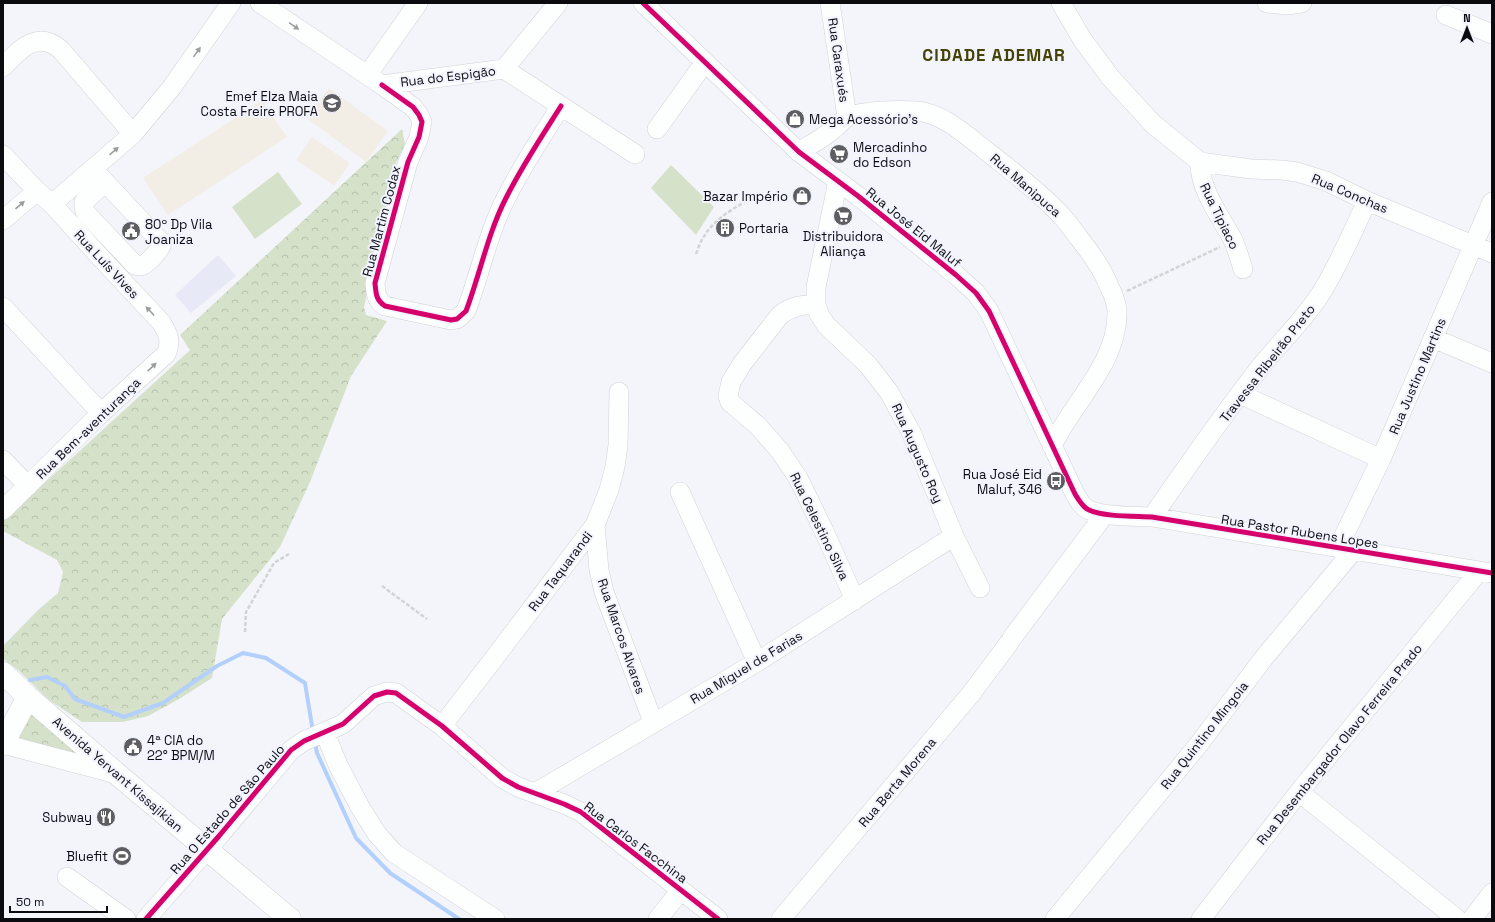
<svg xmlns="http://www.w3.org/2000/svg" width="1495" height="922" font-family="'Space Grotesk',sans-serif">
  <defs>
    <pattern id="park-crowns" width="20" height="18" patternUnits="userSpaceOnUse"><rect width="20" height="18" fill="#d5e1c9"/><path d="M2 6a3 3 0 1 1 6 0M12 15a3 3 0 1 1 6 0" fill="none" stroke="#b6c0ab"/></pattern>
  </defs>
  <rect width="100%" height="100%" fill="#f4f5fb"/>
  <path fill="#e8e9f6" d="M 218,255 L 236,276 L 191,313 L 175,295 Z"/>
  <path fill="#f3eee5" d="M 329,88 L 388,131 L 366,162 L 306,118 Z
    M 262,100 L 287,137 L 168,215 L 143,178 Z
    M 312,137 L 350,163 L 334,186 L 296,160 Z"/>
  <path fill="url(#park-crowns)" d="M 402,129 L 405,144 L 395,165 L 364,307 L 366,315 L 387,321 L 351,376 L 310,482 L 280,547 L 222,619 L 212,678 L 179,699 L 148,716 L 123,722 L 82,722 L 49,700 L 18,670 L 3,659 L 3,646 L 38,610 L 58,593 L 63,572 L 57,560 L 3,531 L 3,521 L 190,350 L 180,335 Z
    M 30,710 L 79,756 L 12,741 Z"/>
  <path fill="#d5e1c9" d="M 671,165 L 714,207 L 696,235 L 651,188 Z
    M 278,172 L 302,204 L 255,239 L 232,207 Z"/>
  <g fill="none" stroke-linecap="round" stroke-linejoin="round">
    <path stroke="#b3d0fc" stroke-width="4" d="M 30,680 L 47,677 L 65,686 L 75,699 L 124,717 L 163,703 L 217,666 L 243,653 L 266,658 L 305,683 L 313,732
      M 315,743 L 317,753 L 356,838 L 390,873 L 459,919"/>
    <g stroke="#d0d1d5" stroke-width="20">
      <path id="minor" d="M 260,3 L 382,85 L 504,69 L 558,3
        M 643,3 L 799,152 L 858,196 L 956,275 L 976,293 L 989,311 L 1075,494 C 1078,499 1083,508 1089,510 C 1104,517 1135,516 1152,517 L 1492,573
        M 830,3 L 847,117
        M 1061,3 L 1082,39 L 1110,77 L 1153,124 L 1200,162 L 1251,169 L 1282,170 L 1297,172 L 1326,181 L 1367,201 L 1492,253
        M 1267,3 L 1287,5 L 1302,3
        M 1446,15 L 1492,34
        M 3,67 C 20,49 38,29 61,50 L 133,134
        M 504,69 L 635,154
        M 368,74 L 418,3
        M 382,85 L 413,107 L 419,115 L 422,122 L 419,137 L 408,162 L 375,283 C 376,294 376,300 385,306 L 451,320 L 457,319 L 466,311 C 480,274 488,233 506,198 C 522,166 542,136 561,106
        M 657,129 L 705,62
        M 799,152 C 810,145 821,139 830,132 C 836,128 841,120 848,117 C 865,110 899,110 917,111 C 945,114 968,137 989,153 C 1013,172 1037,190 1058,212 C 1066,220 1072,229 1079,238 C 1091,253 1102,268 1109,286 C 1113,294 1117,303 1117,312 C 1118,363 1073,402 1052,446
        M 3,155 L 37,191 L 52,204 L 101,258 L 161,322 C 168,333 172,342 166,354 L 101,413 L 3,510
        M 1200,162 C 1199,189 1221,217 1233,240 C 1237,249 1240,259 1243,269
        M 93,169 L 162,243 C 161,249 147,265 141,266 C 139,266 136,266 135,265 L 85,212 L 84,206 L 84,202 L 105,182
        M 838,181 L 816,287 L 816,304 L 819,314 L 826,325 L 868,365 L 889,392 L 911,432 L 954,536 L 980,588
        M 52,204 L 133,134 L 172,87 L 231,3
        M 3,220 L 37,191
        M 816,304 C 802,305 792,306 780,315 L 742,364 L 731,382 L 728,396 L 730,402 L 758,426 L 780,451 L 798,478 L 824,531 L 855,600
        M 3,307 L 101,413
        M 1433,338 L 1492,363
        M 1240,394 L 1381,459
        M 3,460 L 28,486
        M 680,492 L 757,662
        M 1152,517 C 1188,466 1223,414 1262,365 C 1282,340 1306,318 1323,290 C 1340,262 1353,231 1367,201
        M 595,525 L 599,570 L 604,592 L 653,722
        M 1338,548 L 1381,459 L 1492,202
        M 1012,638 L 1105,514
        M 442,726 L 489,665 L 595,525 L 609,490 L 615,467 L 618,445 L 619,392
        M 325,733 L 338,765 L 360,807 L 377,834 L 394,853 L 495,919
        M 3,744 L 117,774
        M 1299,792 L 1457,919
        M 535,793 L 757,662 L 954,536
        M 67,877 L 126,919
        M 146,919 L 219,836 L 291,750 L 304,741 L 343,724 L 374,696 L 387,692 L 396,693 L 442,726 L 502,778 L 518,787 L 564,804 L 581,812 L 718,919
        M 658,919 L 681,890
        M 781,919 L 970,695 L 1009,643
        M 1055,919 L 1199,744 L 1263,659 L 1353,551
        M 1201,919 L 1299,792 L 1479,571
        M 1472,919 L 1492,893"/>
    </g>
    <g stroke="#d0d1d5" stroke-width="23">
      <path id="major" d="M 3,673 L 28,697 L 117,774 L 290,919
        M 3,744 L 28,697"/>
    </g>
    <path stroke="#d2d3d5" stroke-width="2.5" stroke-dasharray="4 2" stroke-linecap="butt" d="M 696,254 C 705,225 725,213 750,199
      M 1127,291 L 1220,247
      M 382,586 L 427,619
      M 245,632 L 246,612 L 274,563 L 289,554"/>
    <use href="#minor" stroke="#fdfefe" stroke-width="19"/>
    <use href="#major" stroke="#fdfefe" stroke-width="22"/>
    <g stroke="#f1f3fe" stroke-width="8">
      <path id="cycleway" d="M 643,3 L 799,152 L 858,196 L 956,275 L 976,293 L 989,311 L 1075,494 C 1078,499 1083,508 1089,510 C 1104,517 1135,516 1152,517 L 1492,573
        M 382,85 L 413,107 L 419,115 L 422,122 L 419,137 L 408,162 L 375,283 C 376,294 376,300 385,306 L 451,320 L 457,319 L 466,311 C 480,274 488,233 506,198 C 522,166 542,136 561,106
        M 146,919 L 219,836 L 291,750 L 304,741 L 343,724 L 374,696 L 387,692 L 396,693 L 442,726 L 502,778 L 518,787 L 564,804 L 581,812 L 718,919"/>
    </g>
    <use href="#cycleway" stroke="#d6006c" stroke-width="5"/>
  </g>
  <defs><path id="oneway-solid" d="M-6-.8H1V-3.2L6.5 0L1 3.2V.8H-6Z"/></defs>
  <g fill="#9c9d9e">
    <use href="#oneway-solid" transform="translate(294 26) rotate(34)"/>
    <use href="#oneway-solid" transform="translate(197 52) rotate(-54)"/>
    <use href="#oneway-solid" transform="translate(114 151) rotate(-41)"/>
    <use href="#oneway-solid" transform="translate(20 205) rotate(-41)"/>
    <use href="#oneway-solid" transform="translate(150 311) rotate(-133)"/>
    <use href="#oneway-solid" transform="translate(152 367) rotate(-43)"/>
  </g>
  <defs>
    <g id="school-disc" transform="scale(1)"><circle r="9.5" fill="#5d5d62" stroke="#f1f3fe"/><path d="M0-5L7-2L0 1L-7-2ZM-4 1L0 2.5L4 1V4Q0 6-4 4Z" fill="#fff"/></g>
    <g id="shop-disc" transform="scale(1)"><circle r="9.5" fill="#5d5d62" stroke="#f1f3fe"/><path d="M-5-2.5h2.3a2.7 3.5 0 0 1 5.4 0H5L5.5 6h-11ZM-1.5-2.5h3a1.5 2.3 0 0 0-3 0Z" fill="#fff"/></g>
    <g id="supermarket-disc" transform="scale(1)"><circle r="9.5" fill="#5d5d62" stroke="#f1f3fe"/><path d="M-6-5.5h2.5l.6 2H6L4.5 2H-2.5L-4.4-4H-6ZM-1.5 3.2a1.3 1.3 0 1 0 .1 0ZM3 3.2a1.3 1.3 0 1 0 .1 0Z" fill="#fff"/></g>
    <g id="building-disc" transform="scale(1)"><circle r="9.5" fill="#5d5d62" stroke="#f1f3fe"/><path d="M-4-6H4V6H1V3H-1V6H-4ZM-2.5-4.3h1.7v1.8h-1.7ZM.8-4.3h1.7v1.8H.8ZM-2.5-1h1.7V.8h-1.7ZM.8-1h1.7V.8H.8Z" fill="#fff"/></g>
    <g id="civic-disc" transform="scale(1)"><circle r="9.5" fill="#5d5d62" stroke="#f1f3fe"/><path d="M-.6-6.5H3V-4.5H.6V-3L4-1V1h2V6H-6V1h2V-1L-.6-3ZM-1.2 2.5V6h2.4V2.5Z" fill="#fff"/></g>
    <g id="bus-disc" transform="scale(1)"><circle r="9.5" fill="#5d5d62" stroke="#f1f3fe"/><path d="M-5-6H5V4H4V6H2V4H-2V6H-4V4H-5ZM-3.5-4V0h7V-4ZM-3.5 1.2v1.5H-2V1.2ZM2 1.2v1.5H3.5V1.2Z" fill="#fff"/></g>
    <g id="restaurant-disc" transform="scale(1)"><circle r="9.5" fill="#5d5d62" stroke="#f1f3fe"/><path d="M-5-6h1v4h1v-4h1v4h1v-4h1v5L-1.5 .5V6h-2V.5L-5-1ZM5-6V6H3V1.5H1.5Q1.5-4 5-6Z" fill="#fff"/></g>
    <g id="stadium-disc" transform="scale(1)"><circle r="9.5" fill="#5d5d62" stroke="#f1f3fe"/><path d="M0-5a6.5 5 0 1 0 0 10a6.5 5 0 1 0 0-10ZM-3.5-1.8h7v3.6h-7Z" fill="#fff"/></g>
  </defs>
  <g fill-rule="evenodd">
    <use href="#school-disc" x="332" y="103"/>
    <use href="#shop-disc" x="795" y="119"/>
    <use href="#supermarket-disc" x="839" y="154"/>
    <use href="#shop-disc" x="802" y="196"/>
    <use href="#supermarket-disc" x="843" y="216"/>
    <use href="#building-disc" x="725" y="228"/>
    <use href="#civic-disc" x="131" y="231"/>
    <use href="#bus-disc" x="1056" y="481"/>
    <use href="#civic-disc" x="133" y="747"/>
    <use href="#restaurant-disc" x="106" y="817"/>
    <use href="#stadium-disc" x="122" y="856"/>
  </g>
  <g text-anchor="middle" stroke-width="4" stroke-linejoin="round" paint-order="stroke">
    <g font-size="13" fill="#0b0b0f" stroke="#f1f3fe">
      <text transform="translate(839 60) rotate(82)" y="5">Rua Caraxués</text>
      <text transform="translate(448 76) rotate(-7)" y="5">Rua do Espigão</text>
      <text transform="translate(1026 185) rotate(41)" y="5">Rua Manipuca</text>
      <text transform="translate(1350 193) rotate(23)" y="5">Rua Conchas</text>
      <text transform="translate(1220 216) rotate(64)" y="5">Rua Tipiaco</text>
      <text transform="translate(381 221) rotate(-75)" y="5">Rua Martim Codax</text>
      <text transform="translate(914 227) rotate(39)" y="5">Rua José Eid Maluf</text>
      <text transform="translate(107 264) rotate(47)" y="5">Rua Luís Vives</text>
      <text transform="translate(1267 363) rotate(-52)" y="5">Travessa Ribeirão Preto</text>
      <text transform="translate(1417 376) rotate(-67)" y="5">Rua Justino Martins</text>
      <text transform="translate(88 428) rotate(-44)" y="5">Rua Bem-aventurança</text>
      <text transform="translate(918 453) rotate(66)" y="5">Rua Augusto Roy</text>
      <text transform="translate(820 526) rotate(64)" y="5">Rua Celestino Silva</text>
      <text transform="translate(1300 531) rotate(9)" y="5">Rua Pastor Rubens Lopes</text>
      <text transform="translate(560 571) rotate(-53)" y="5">Rua Taquarandi</text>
      <text transform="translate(622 636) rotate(71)" y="5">Rua Marcos Alvares</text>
      <text transform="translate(746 667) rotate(-31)" y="5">Rua Miguel de Farias</text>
      <text transform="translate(1204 735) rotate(-52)" y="5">Rua Quintino Mingoia</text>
      <text transform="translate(1339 744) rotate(-51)" y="5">Rua Desembargador Olavo Ferreira Prado</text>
      <text transform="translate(118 774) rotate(41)" y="5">Avenida Yervant Kissajikian</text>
      <text transform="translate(897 782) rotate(-50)" y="5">Rua Berta Morena</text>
      <text transform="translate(227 809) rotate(-49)" y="5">Rua O Estado de São Paulo</text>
      <text transform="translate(636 842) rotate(37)" y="5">Rua Carlos Facchina</text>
    </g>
    <g font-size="13" fill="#0b0b0f" stroke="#f1f3fe" text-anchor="end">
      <text x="318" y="101">Emef Elza Maia<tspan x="318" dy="15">Costa Freire PROFA</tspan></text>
      <text x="809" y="124" text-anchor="start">Mega Acessório's</text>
      <text x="853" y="152" text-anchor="start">Mercadinho<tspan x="853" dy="15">do Edson</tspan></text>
      <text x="788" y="201">Bazar Império</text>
      <text x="145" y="229" text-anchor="start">80º Dp Vila<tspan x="145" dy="15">Joaniza</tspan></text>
      <text x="739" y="233" text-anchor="start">Portaria</text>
      <text x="843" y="241" text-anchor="middle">Distribuidora<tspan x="843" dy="15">Aliança</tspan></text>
      <text x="1042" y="479">Rua José Eid<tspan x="1042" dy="15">Maluf, 346</tspan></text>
      <text x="147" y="745" text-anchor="start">4ª CIA do<tspan x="147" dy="15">22° BPM/M</tspan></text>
      <text x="92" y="822">Subway</text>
      <text x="108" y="861">Bluefit</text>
    </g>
    <g font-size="17" font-weight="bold" letter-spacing="1" fill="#444301" stroke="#f1f3fe">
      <text x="994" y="61">CIDADE ADEMAR</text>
    </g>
  </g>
  <rect width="1495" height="922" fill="none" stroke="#0b0b0f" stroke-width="8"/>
  <g transform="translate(1467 28)" stroke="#f1f3fe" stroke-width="3" paint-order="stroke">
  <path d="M0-3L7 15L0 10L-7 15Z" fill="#0b0b0f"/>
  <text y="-6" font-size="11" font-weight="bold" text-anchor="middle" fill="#0b0b0f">N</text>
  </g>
  <path d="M10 906v6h97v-6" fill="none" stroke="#0b0b0f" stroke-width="2"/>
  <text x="16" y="906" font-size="12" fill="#0b0b0f" stroke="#f1f3fe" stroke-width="3" paint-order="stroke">50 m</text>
</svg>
